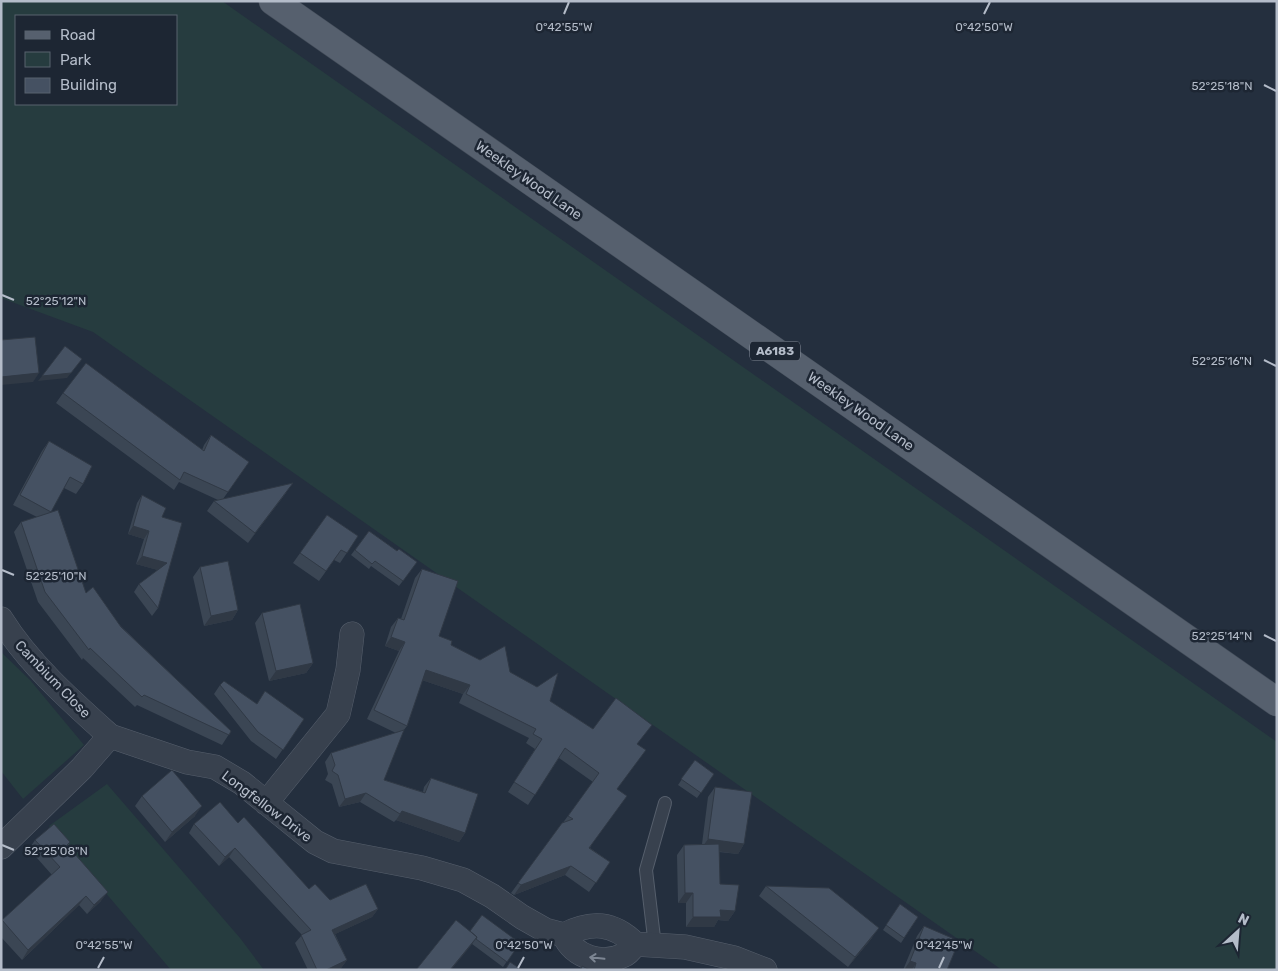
<svg xmlns="http://www.w3.org/2000/svg" width="1278" height="971" font-family="Rubik,sans-serif">
  <rect width="100%" height="100%" fill="#242f3e"/>
  <path fill="#263c3f" fill-rule="evenodd" d="M 1,1 L 222,1 L 1277,742 L 1277,970 L 1002,970 L 93,332 L 1,298 ZM 16,16 L 176,16 L 176,104 L 16,104 Z
    M 1,652 L 30,680 L 84,745 L 23,799 L 1,771 Z
    M 107,784 L 240,938 L 264,970 L 171,970 L 49,826 Z"/>
  <g fill="none" stroke-linecap="round" stroke-linejoin="round">
    <g stroke="#565f6c" stroke-width="14">
      <path id="lane" d="M 655,946 L 646,870 L 665,803"/>
    </g>
    <g stroke="#565f6c" stroke-width="25">
      <path id="street" d="M 1,619 C 29,664 71,701 110,736
        M 266,803 L 338,714 L 348,670 L 352,634
        M 1,847 L 82,768 L 110,736 L 187,762 L 215,767 L 242,783 L 315,842 L 333,851 L 422,868 L 463,880 L 492,896 L 522,917 L 545,930 L 564,935 C 591,921 613,922 635,944 L 685,947 L 734,958 L 765,970
        M 564,935 C 574,957 602,966 624,955 C 629,953 632,948 635,944"/>
    </g>
    <g stroke="#414a57" stroke-width="29">
      <path id="primary" d="M 273,1 L 1277,702"/>
    </g>
    <use href="#lane" stroke="#38414e" stroke-width="12"/>
    <use href="#street" stroke="#38414e" stroke-width="24"/>
    <use href="#primary" stroke="#56606e" stroke-width="28"/>
  </g>
  <path fill="#3b4654" d="M 63,393 L 202,450 L 204,445 L 211,435 L 249,462 L 223,499 L 286,493 L 248,543 L 207,511 L 214,501 L 218,500 L 179,482 L 174,490 L 56,403 Z
    M 49,441 L 83,484 L 76,494 L 64,488 L 50,513 L 86,593 L 231,731 L 222,745 L 137,705 L 135,707 L 83,658 L 82,660 L 38,602 L 14,532 L 21,522 L 37,517 L 13,505 L 42,451 Z
    M 142,495 L 162,517 L 158,608 L 152,616 L 134,592 L 139,584 L 158,570 L 136,564 L 144,539 L 128,534 L 137,503 Z
    M 327,515 L 358,536 L 340,563 L 334,560 L 319,581 L 293,563 Z
    M 369,531 L 397,551 L 417,562 L 399,586 L 371,566 L 369,569 L 351,555 Z
    M 200,567 L 238,610 L 232,620 L 204,626 L 193,577 Z
    M 422,569 L 439,636 L 451,645 L 480,660 L 510,672 L 550,701 L 593,729 L 638,744 L 590,848 L 610,862 L 589,892 L 565,875 L 514,895 L 511,893 L 593,782 L 559,758 L 528,805 L 508,792 L 535,749 L 526,743 L 529,738 L 459,703 L 463,694 L 422,680 L 407,726 L 403,731 L 384,780 L 423,792 L 424,787 L 431,778 L 465,833 L 459,842 L 396,820 L 394,822 L 360,802 L 339,807 L 332,784 L 325,780 L 328,774 L 325,762 L 331,753 L 396,733 L 367,719 L 399,651 L 385,646 L 391,627 L 398,618 L 401,619 L 415,578 Z
    M 262,613 L 313,663 L 306,673 L 269,681 L 255,623 Z
    M 220,685 L 257,704 L 304,719 L 276,759 L 251,741 L 214,694 Z
    M 695,760 L 714,774 L 697,798 L 678,785 Z
    M 715,787 L 744,844 L 738,854 L 719,852 L 720,884 L 735,911 L 728,921 L 718,920 L 714,927 L 686,927 L 686,903 L 678,903 L 677,855 L 684,845 L 702,844 L 708,797 Z
    M 142,796 L 195,816 L 165,842 L 135,806 Z
    M 238,823 L 309,889 L 330,900 L 378,909 L 372,917 L 335,934 L 347,960 L 341,968 L 338,970 L 308,970 L 295,943 L 302,935 L 229,857 L 219,866 L 189,833 L 194,824 Z
    M 35,840 L 70,842 L 68,846 L 101,901 L 87,914 L 79,905 L 22,960 L 1,937 L 2,920 L 52,875 L 29,849 Z
    M 766,886 L 872,938 L 848,967 L 759,896 Z
    M 900,904 L 918,917 L 901,943 L 883,930 Z
    M 924,926 L 947,970 L 903,970 L 917,936 Z
    M 470,931 L 520,943 L 503,967 L 472,944 Z"/>
  <path fill="#303945" d="M 82,359 L 67,378 L 38,381 L 42,376 Z
    M 39,373 L 33,382 L 1,385 L 1,377 Z
    M 293,483 L 286,493 L 248,543 L 255,533 Z
    M 133,526 L 149,531 L 144,539 L 128,534 Z
    M 142,556 L 167,563 L 161,571 L 136,564 Z
    M 238,610 L 232,620 L 204,626 L 211,616 Z
    M 391,637 L 405,642 L 399,651 L 385,646 Z
    M 313,663 L 306,673 L 269,681 L 276,671 Z
    M 426,670 L 470,685 L 463,694 L 419,679 Z
    M 366,793 L 360,802 L 339,807 L 345,799 Z
    M 202,806 L 195,816 L 165,842 L 172,832 Z
    M 402,811 L 465,833 L 459,842 L 396,820 Z
    M 708,839 L 744,844 L 738,854 L 701,849 Z
    M 235,848 L 229,857 L 219,866 L 225,857 Z
    M 571,866 L 565,875 L 514,895 L 521,885 Z
    M 108,892 L 101,901 L 87,914 L 94,905 Z
    M 685,893 L 693,893 L 686,903 L 678,903 Z
    M 86,896 L 79,905 L 22,960 L 28,950 Z
    M 378,909 L 372,917 L 327,938 L 332,930 Z
    M 720,910 L 735,911 L 728,921 L 718,920 L 714,927 L 686,927 L 693,917 Z
    M 879,928 L 872,938 L 848,967 L 855,957 Z
    M 477,937 L 470,947 L 451,970 L 450,970 Z
    M 347,960 L 341,968 L 338,970 L 326,970 Z
    M 910,961 L 916,963 L 912,970 L 904,970 Z"/>
  <path fill="#455162" stroke="#303945" d="M 35,337 L 39,373 L 1,377 L 1,340 Z
    M 65,346 L 82,359 L 71,373 L 42,376 Z
    M 86,363 L 204,451 L 211,435 L 249,462 L 228,492 L 184,472 L 180,480 L 63,393 Z
    M 49,441 L 92,466 L 83,484 L 70,477 L 51,512 L 20,495 Z
    M 293,483 L 255,533 L 214,501 Z
    M 142,495 L 166,508 L 162,517 L 182,523 L 158,608 L 139,584 L 167,563 L 142,556 L 149,531 L 133,526 Z
    M 58,510 L 86,593 L 93,587 L 121,627 L 231,731 L 229,735 L 144,695 L 142,697 L 90,648 L 89,650 L 45,592 L 21,522 Z
    M 327,515 L 358,536 L 347,553 L 341,550 L 326,571 L 300,553 Z
    M 369,531 L 397,551 L 399,549 L 417,562 L 403,581 L 375,561 L 372,564 L 355,550 Z
    M 228,561 L 238,610 L 211,616 L 200,567 Z
    M 422,569 L 458,581 L 439,636 L 452,641 L 451,645 L 480,660 L 505,646 L 510,672 L 537,687 L 558,673 L 550,701 L 593,729 L 616,698 L 652,725 L 637,744 L 646,750 L 617,789 L 627,796 L 589,848 L 610,862 L 596,883 L 571,866 L 521,885 L 518,883 L 562,823 L 573,819 L 568,816 L 599,773 L 565,748 L 535,795 L 514,782 L 542,739 L 533,734 L 536,729 L 466,694 L 470,685 L 426,670 L 407,726 L 374,710 L 405,642 L 391,637 L 398,618 L 404,620 Z
    M 300,604 L 313,663 L 276,671 L 262,613 Z
    M 224,681 L 257,704 L 265,691 L 304,719 L 283,750 L 258,732 L 220,685 Z
    M 404,730 L 384,780 L 425,793 L 431,778 L 478,794 L 465,833 L 402,811 L 400,814 L 366,793 L 345,799 L 338,775 L 332,771 L 335,765 L 331,753 Z
    M 695,760 L 714,774 L 701,793 L 681,779 Z
    M 172,770 L 202,806 L 172,832 L 142,796 Z
    M 715,787 L 752,792 L 744,844 L 708,839 Z
    M 220,802 L 238,823 L 244,817 L 309,889 L 315,884 L 330,900 L 366,884 L 378,909 L 332,930 L 347,960 L 326,970 L 317,970 L 301,935 L 311,930 L 235,848 L 225,857 L 194,824 Z
    M 54,824 L 70,842 L 67,845 L 108,892 L 94,905 L 86,896 L 28,950 L 2,920 L 60,867 L 35,840 Z
    M 719,844 L 720,884 L 739,885 L 735,911 L 720,910 L 721,917 L 693,917 L 693,893 L 685,893 L 684,845 Z
    M 766,886 L 829,888 L 879,928 L 855,957 Z
    M 900,904 L 918,917 L 904,938 L 886,925 Z
    M 482,915 L 520,943 L 507,962 L 476,939 L 477,937 L 470,931 Z
    M 456,920 L 477,937 L 450,970 L 416,970 Z
    M 924,926 L 959,941 L 947,970 L 914,970 L 916,963 L 910,961 Z
    M 510,962 L 522,970 L 505,970 Z
    M 582,966 L 590,970 L 581,970 Z"/>
  <defs><path id="oneway-shaft" d="M-6 0H5M1.5-3L5.5 0L1.5 3" fill="none" stroke-width="1.6" stroke-linecap="round" stroke-linejoin="round" transform="scale(1.25)"/></defs>
  <use stroke="#7c8592" href="#oneway-shaft" transform="translate(597 958) rotate(-174)"/>
  <path fill="none" stroke="#b4bcc9" stroke-width="2" d="M 564,14 L 569,2M 984,14 L 990,2M 1264,85 L 1276,91M 2,295 L 14,300M 1264,360 L 1276,366M 2,570 L 14,575M 1264,635 L 1276,641M 2,845 L 14,850M 98,968 L 104,957M 518,968 L 524,957M 939,968 L 944,957"/>
  <g text-anchor="middle" stroke-width="5" stroke-linejoin="round" paint-order="stroke">
    <rect fill="#1d2633" stroke="#878f9c" stroke-width="1" x="750" y="341.5" width="50" height="19" rx="4"/>
    <g font-size="12" font-weight="bold" fill="#b4bcc9">
      <text x="775" y="355">A6183</text>
    </g>
    <g font-size="14" fill="#b4bcc9" stroke="#1d2633">
      <text transform="translate(529 180) rotate(35)" y="5">Weekley Wood Lane</text>
      <text transform="translate(861 411) rotate(35)" y="5">Weekley Wood Lane</text>
      <text transform="translate(53 679) rotate(46)" y="5">Cambium Close</text>
      <text transform="translate(267 806) rotate(37)" y="5">Longfellow Drive</text>
    </g>
  </g>
  <g font-size="12" text-anchor="middle" fill="#b4bcc9" stroke="#1d2633" stroke-width="5" stroke-linejoin="round" paint-order="stroke">
    <text x="564" y="31">0°42'55"W</text>
    <text x="984" y="31">0°42'50"W</text>
    <text x="1222" y="90">52°25'18"N</text>
    <text x="56" y="305">52°25'12"N</text>
    <text x="1222" y="365">52°25'16"N</text>
    <text x="56" y="580">52°25'10"N</text>
    <text x="1222" y="640">52°25'14"N</text>
    <text x="56" y="855">52°25'08"N</text>
    <text x="104" y="949">0°42'55"W</text>
    <text x="524" y="949">0°42'50"W</text>
    <text x="944" y="949">0°42'45"W</text>
  </g>
  <rect width="1278" height="971" fill="none" stroke="#b4bcc9" stroke-width="5"/>
  <rect x="15" y="15" width="162" height="90" fill="#1d2633" stroke="#59626f"/>
  <rect x="25" y="31" width="25" height="8" fill="#56606e" stroke="#59626f"/>
  <text x="60" y="40" font-size="15" fill="#b4bcc9">Road</text>
  <rect x="25" y="52" width="25" height="15" fill="#263c3f" stroke="#59626f"/>
  <text x="60" y="65" font-size="15" fill="#b4bcc9">Park</text>
  <rect x="25" y="78" width="25" height="15" fill="#455162" stroke="#59626f"/>
  <text x="60" y="90" font-size="15" fill="#b4bcc9">Building</text>
  <g transform="translate(1238 931) rotate(26)" stroke="#1d2633" stroke-width="4" paint-order="stroke">
  <path d="M0-4L9 19L0 12L-9 19Z" fill="#b4bcc9"/>
  <text y="-8" font-size="14" font-weight="bold" text-anchor="middle" fill="#b4bcc9">N</text>
  </g>
</svg>
